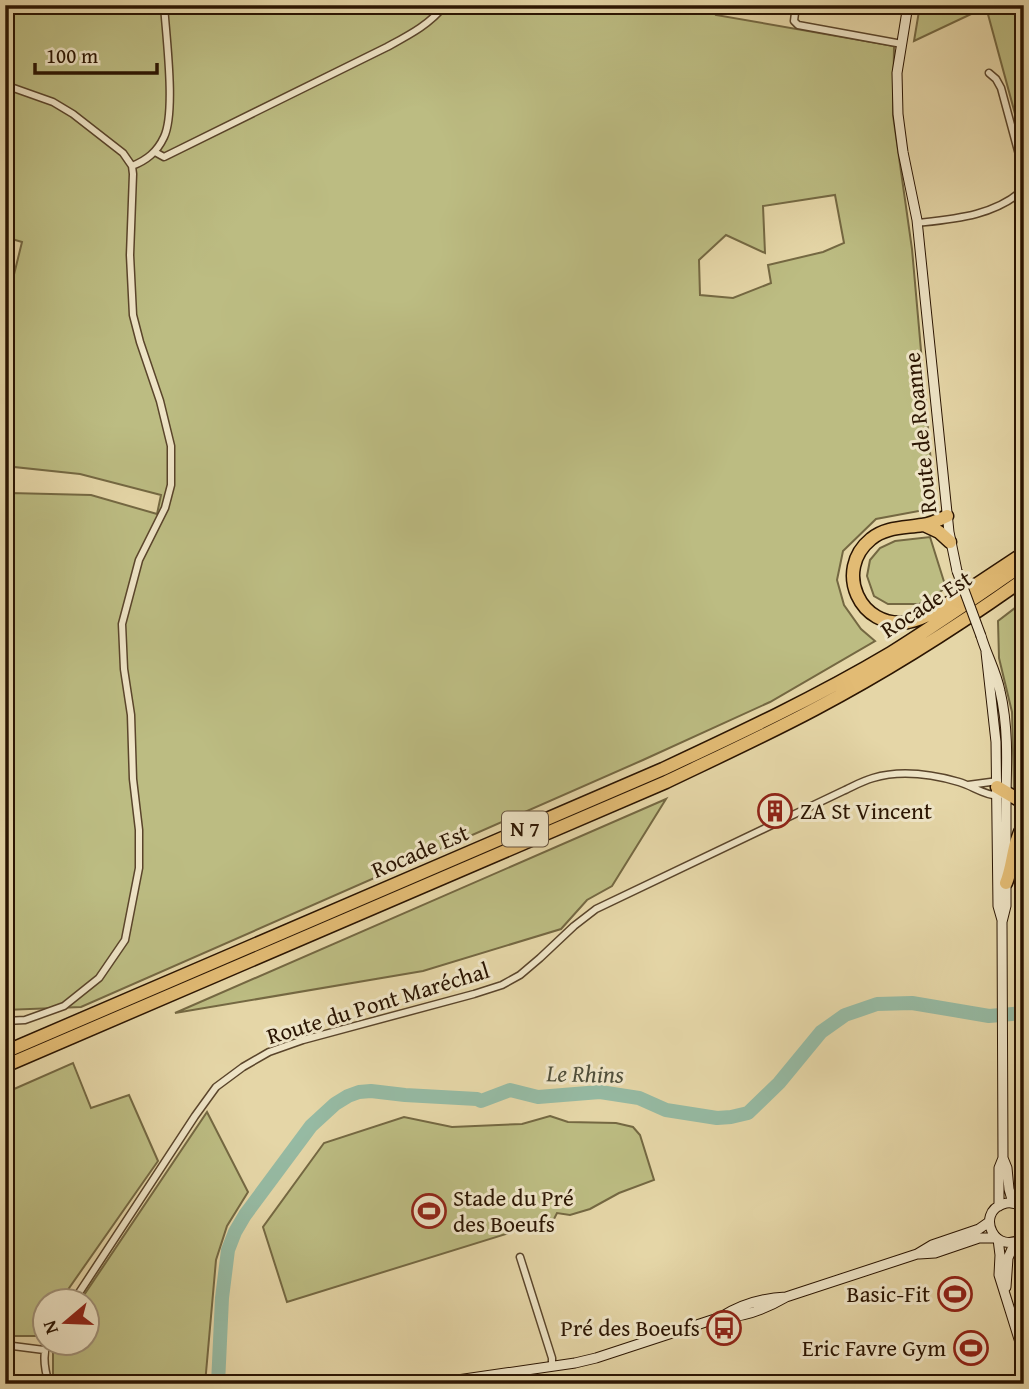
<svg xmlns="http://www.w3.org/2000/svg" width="1029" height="1389" font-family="'Gentium Book Plus',serif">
  <rect width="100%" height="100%" fill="#e5d6a7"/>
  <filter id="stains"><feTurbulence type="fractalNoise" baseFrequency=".00286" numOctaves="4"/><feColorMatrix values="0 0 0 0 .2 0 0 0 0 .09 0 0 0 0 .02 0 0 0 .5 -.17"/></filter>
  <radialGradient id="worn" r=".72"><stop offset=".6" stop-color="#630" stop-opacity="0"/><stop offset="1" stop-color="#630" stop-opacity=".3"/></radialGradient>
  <path fill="#bcbc82" stroke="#746842" stroke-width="2" fill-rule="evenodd" d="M 5,5 L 718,5 L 716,15 L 894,46 L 893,115 L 912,249 L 935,508 L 876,519 L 843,551 L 837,580 L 844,605 L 861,629 L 875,641 L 770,702 L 643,760 L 81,1007 L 5,1010 L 5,498 L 10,493 L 91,495 L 157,514 L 161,495 L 80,474 L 5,466 L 5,311 L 22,242 L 5,237 ZM 835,195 L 844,243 L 823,252 L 768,265 L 771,283 L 733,298 L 700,295 L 699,260 L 726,235 L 765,253 L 763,206 Z
    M 920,5 L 1024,5 L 1024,147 L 986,7 L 914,41 Z
    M 930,537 L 946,588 L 919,604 L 888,604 L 874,596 L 867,576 L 870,560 L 880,548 L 895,541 Z
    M 1024,601 L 1024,794 L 1014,789 L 1012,712 L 999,658 L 998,621 Z
    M 666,799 L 612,886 L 587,900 L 561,929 L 423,971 L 175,1013 Z
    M 73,1063 L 91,1108 L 129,1095 L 158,1161 L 60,1301 L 46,1302 L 45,1322 L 36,1336 L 5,1336 L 5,1093 Z
    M 207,1112 L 248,1192 L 227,1226 L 216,1260 L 205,1384 L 154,1384 L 53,1375 L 53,1348 L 56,1344 L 88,1344 L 88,1302 L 80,1301 Z
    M 550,1116 L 568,1122 L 616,1123 L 633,1127 L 640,1135 L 654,1180 L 619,1193 L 590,1209 L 570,1215 L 557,1213 L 554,1219 L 287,1302 L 263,1227 L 324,1143 L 404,1117 L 452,1127 L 522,1124 Z"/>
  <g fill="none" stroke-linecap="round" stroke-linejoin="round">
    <path stroke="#96baa3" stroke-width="14" d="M 218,1384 L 222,1298 L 228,1250 L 235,1232 L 245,1215 L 311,1126 L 335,1104 L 348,1096 L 359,1092 L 371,1091 L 405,1095 L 477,1099 L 481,1101 L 510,1090 L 538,1097 L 600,1092 L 639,1098 L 666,1110 L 717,1118 L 731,1117 L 748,1113 L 779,1083 L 821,1032 L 845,1015 L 877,1004 L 912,1003 L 989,1016 L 1024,1013"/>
    <g stroke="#5a452b" stroke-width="9">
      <path id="street" d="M 796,5 L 794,21 L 798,25 L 902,44
        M 989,73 L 996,79 L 1001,88 L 1024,173
        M 5,85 L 53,102 L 73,114 L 123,153 L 132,166 L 133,174 L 130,255 L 133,315 L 140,342 L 160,401 L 171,446 L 171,485 L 165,508 L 139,560 L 122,624 L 124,669 L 131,715 L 133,779 L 139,830 L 139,868 L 125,940 L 99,978 L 64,1006 L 25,1020 L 5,1021
        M 155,152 L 164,157 L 387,47 C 409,35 429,25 445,5
        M 132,166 C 147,160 157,152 164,137 C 176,112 166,36 164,5
        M 917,223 C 954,219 995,216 1024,189
        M 968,785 L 998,781
        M 520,1257 L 552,1358 L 552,1366
        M 73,1302 L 195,1116 L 216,1087 L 243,1067 L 269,1052 L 303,1040 L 474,994 L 502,985 L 520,975 L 540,958 L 574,926 L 596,909 L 843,791 C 852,787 862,781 873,778 C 900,770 931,774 959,782 C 973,786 983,795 999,796
        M 47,1344 C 42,1356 45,1371 49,1384
        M 5,1345 L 44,1350"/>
    </g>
    <g stroke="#2b1502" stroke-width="11">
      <path id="secondary" d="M 908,5 L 897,73 L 898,114 L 903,152 L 917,220 L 949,532 L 957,571
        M 981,636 C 987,656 996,671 1000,691 C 1008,725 1007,759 1006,793 C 1006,831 1006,868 1006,906 L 1002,922 L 1003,1158 L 1007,1168 L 1009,1189 L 1013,1203
        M 986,652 L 996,742 L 998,906 L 1002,920
        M 999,1206 L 999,1168 L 1003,1158
        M 1024,1209 C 1018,1204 1011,1201 1003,1204 C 975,1213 995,1258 1024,1237
        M 998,1239 L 1000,1255 L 999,1275 L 1024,1355
        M 919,1254 L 935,1253 L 979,1238 L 995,1238
        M 1006,1287 L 1008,1258 L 1015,1242
        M 721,1317 C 744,1318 767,1308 786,1297 L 917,1254 L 932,1245 L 979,1229 L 989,1222
        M 430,1384 L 575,1363 L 596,1358 L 721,1317 C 740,1305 764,1298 786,1297"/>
    </g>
    <g stroke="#2b1502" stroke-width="15">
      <path id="highway" d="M 947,516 C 939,520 931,524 922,525 C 904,528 885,527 871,539 C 833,570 860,630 908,622 C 929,618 948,603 965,592 C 985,579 1004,566 1024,553
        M 924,525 L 939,532 L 950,542
        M 997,787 L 1024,803
        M 1006,883 C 1014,864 1012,843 1024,825
        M 5,1052 L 663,769 C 740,733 817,697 891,653 C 936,625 980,594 1024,564
        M 5,1066 L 666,782 C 716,758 766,735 815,709 C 887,671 958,626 1024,579"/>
    </g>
    <use href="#street" stroke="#eee4c6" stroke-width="6"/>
    <use href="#secondary" stroke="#eee4c6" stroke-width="9"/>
    <use href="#highway" stroke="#e2bb74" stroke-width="12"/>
    <g stroke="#2b1502" stroke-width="11" stroke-linecap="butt">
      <path id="secondary-bridge" d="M 957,571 L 981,636"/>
    </g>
    <use href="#secondary-bridge" stroke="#eee4c6" stroke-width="9"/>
  </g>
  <defs>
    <g id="building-ring" transform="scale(1.75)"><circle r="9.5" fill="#eee4c6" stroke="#8f2418" stroke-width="1.5"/><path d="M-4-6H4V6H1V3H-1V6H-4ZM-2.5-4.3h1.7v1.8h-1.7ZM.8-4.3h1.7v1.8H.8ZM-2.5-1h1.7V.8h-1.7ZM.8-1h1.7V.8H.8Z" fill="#8f2418"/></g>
    <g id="stadium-ring" transform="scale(1.75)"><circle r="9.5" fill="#eee4c6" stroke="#8f2418" stroke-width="1.5"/><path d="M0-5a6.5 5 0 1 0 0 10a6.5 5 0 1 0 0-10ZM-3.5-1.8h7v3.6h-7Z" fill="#8f2418"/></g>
    <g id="bus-ring" transform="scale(1.75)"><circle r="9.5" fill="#eee4c6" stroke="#8f2418" stroke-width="1.5"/><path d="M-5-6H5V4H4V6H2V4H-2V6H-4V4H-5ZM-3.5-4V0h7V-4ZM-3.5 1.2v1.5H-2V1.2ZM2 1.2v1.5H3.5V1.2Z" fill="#8f2418"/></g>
  </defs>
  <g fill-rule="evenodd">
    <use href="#building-ring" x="775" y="811"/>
    <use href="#stadium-ring" x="429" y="1211"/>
    <use href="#stadium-ring" x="955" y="1294"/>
    <use href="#bus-ring" x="724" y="1328"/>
    <use href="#stadium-ring" x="971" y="1348"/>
  </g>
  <g text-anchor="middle" stroke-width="6" stroke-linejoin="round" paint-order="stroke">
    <rect fill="#eee4c6" stroke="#66533d" stroke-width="2" x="502" y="811.5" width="46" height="35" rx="5"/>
    <g font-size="21" font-weight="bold" fill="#2b1502">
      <text x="525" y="836">N 7</text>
    </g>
    <g font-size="23" fill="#2b1502" stroke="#eee4c6">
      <text transform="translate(920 433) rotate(-96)" y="8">Route de Roanne</text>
      <text transform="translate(926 604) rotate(-33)" y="8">Rocade Est</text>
      <text transform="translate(420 851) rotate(-23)" y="8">Rocade Est</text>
      <text transform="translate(378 1003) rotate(-17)" y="8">Route du Pont Maréchal</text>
    </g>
    <g font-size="23" fill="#2b1502" stroke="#eee4c6" text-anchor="end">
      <text x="800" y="819" text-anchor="start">ZA St Vincent</text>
      <text x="453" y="1206" text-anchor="start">Stade du Pré<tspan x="453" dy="26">des Boeufs</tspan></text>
      <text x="930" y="1302">Basic-Fit</text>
      <text x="700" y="1336">Pré des Boeufs</text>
      <text x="946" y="1356">Eric Favre Gym</text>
    </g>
    <g font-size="24" font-style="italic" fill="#504f3a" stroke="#eee4c6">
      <text transform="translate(585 1074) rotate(1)" y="8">Le Rhins</text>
    </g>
  </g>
  <rect width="1029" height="1389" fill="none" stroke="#e5d6a7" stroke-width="28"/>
  <rect x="7" y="7" width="1015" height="1375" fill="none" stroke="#2b1502" stroke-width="3.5"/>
  <rect x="14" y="14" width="1001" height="1361" fill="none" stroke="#2b1502" stroke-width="2"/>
  <g transform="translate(66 1322) rotate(251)"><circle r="33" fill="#eee4c6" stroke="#a09178" stroke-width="2"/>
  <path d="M0-5L12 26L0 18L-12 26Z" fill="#8f2418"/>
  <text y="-10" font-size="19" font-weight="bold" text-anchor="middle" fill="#2b1502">N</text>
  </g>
  <path d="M35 63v10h122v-10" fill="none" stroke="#2b1502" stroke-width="3.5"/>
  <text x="46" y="63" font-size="21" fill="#2b1502" stroke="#eee4c6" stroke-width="5" paint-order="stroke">100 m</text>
  <rect width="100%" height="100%" filter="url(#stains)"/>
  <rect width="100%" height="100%" fill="url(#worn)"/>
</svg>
